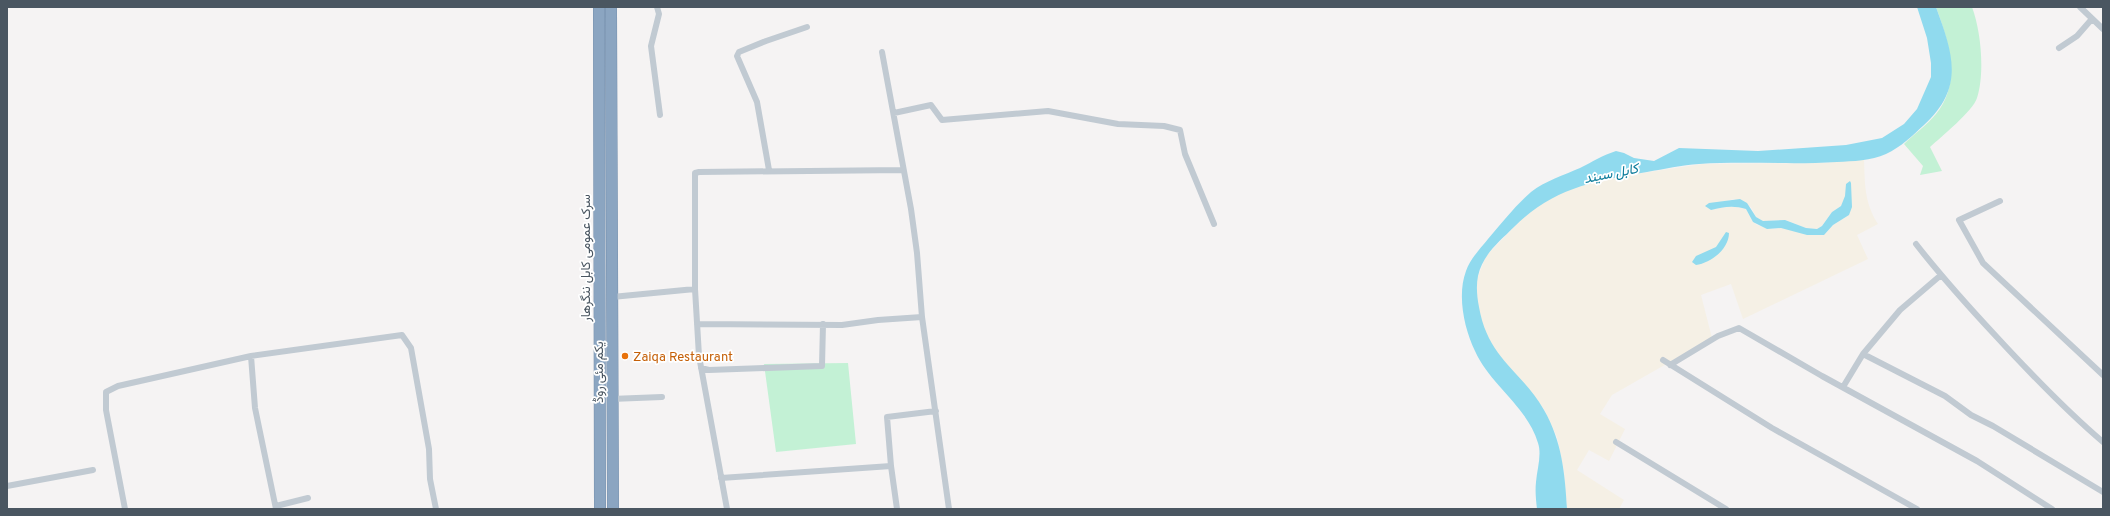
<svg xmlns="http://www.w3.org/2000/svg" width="2110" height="516" font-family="Overpass,Vazirmatn,sans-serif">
  <rect width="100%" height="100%" fill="#f5f3f3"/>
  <path fill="#c3f1d5" d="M 1936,7 L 1972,7 C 1981,31 1985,73 1977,98 C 1973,111 1941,137 1930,147 L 1942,171 L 1920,175 L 1923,166 L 1904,144 C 1914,134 1927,125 1936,114 C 1962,82 1949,43 1936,7 Z
    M 848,363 L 856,444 L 776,452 L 764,364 Z"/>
  <path fill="#f5f0e5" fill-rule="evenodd" d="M 1864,159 C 1865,184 1864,202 1878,224 L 1857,235 L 1868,259 L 1743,319 L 1731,284 L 1701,295 L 1712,338 L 1612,395 L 1600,414 L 1625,429 L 1609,461 L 1589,450 L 1577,470 L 1624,500 L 1619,509 L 1567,509 L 1564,471 L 1557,437 L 1544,409 L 1490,344 L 1481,323 L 1477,301 L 1477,279 L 1486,256 L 1522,219 L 1544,201 L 1570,189 L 1596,180 L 1702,164 L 1824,163 ZM 1846,184 L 1849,215 L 1833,225 L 1826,233 L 1781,228 L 1772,229 L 1757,225 L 1753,222 L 1746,209 C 1733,205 1723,207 1711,210 L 1709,203 L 1717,203 L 1734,199 L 1751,207 L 1756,217 L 1763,221 L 1785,220 L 1806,228 L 1817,229 L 1822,226 L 1832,212 L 1841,206 L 1846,196 Z"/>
  <path fill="#90daee" d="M 1917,7 L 1936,7 C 1953,54 1965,87 1924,125 C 1912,136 1901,147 1886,154 C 1871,161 1853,161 1837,162 C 1791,165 1745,161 1699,164 C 1682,165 1664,169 1647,172 C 1594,181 1553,188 1514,227 C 1499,242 1483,254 1478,276 C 1476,286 1477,297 1479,307 C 1488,359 1521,370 1544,410 C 1562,441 1565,474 1567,509 L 1537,509 C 1536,500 1535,491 1536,482 C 1537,469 1542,455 1538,443 C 1527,406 1490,385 1475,351 C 1464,328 1457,295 1466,271 C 1470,259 1480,249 1488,239 C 1502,223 1515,206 1531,192 C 1545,181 1564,175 1580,168 C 1592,162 1603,155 1616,151 L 1624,153 L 1634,158 L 1654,161 L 1679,148 L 1758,151 L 1846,145 L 1882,138 L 1904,124 L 1917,109 L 1931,77 L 1931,63 L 1927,38 Z
    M 1850,181 L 1851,183 L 1852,207 L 1849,215 L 1833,225 L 1824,235 L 1807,235 L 1781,228 L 1767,229 L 1753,222 L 1746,209 C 1733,205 1723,207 1711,210 L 1705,206 L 1709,203 L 1740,199 L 1747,203 L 1756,217 L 1763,221 L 1785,220 L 1806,228 L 1817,229 L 1822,226 L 1832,212 L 1841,206 L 1845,196 L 1846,184 Z
    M 1726,232 L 1729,233 C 1729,249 1711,263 1696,265 L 1692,262 L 1696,256 L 1716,247 Z"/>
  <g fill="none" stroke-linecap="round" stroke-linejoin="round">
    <g stroke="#7690ad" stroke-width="12">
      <path id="highway" d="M 599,7 L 600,509
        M 611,7 L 613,509"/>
    </g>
    <path stroke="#c1cad2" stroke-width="6" d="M 657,7 L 659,14 L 651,46 L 660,115
      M 2080,7 L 2103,29
      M 2059,48 L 2077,36 L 2091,20
      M 882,52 L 911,209 L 917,253 L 922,317 L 949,509
      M 894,113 L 931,105 L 942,120 L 1048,111 L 1118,124 L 1164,126 L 1180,130 L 1185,154 L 1214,224
      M 769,170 L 757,102 L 737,56 L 739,52 L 766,41 L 807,27
      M 2000,201 L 1959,220 L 1983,263 L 2103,375
      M 1916,244 C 1941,276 1967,305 1994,334 C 2029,372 2064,409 2103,442
      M 612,297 L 695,289
      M 697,324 L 842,325 L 878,320 L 922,317
      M 1863,354 L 1945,396 L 1971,415 L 1993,426 L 2103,492
      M 251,356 L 255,408 L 276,509
      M 1663,360 L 1772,428 L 1917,509
      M 1670,365 L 1718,336 L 1739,328 L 1822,376 L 1977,461 L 2052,509
      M 701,368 L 709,370 L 822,366 L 823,324
      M 1843,387 L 1863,354 L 1900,310 L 1941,275
      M 611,399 L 662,397
      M 1616,442 L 1726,509
      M 721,478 L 891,466
      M 7,486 L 93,470
      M 276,506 L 308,498
      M 125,509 L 106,410 L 106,392 L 118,386 L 251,356 L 402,335 L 411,348 L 429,449 L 430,479 L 436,509
      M 727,509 L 699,356 L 695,289 L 695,173 L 699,172 L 903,170
      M 897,509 L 891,466 L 887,417 L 936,411"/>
    <use href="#highway" stroke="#8ba5c1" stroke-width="11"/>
  </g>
  <circle fill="#e8710a" stroke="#fff" stroke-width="1.5" cx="625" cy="356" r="4"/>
  <g text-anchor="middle" stroke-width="3.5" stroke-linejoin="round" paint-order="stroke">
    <g font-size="13" fill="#4a5661" stroke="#fff">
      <text transform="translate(585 258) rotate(-90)" y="5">سرک عمومی کابل ننگرهار</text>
      <text transform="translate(598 372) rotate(-90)" y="5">یکم مئی روڈ</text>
    </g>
    <g font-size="13" fill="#c56008" stroke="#fff" text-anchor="start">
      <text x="633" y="361">Zaiqa Restaurant</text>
    </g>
    <g font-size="14" font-style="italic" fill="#0c7c9b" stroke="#fff">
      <text transform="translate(1611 173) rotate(-11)" y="5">کابل سيند</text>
    </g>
  </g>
  <rect width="2110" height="516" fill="none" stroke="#4a5661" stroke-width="16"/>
</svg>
